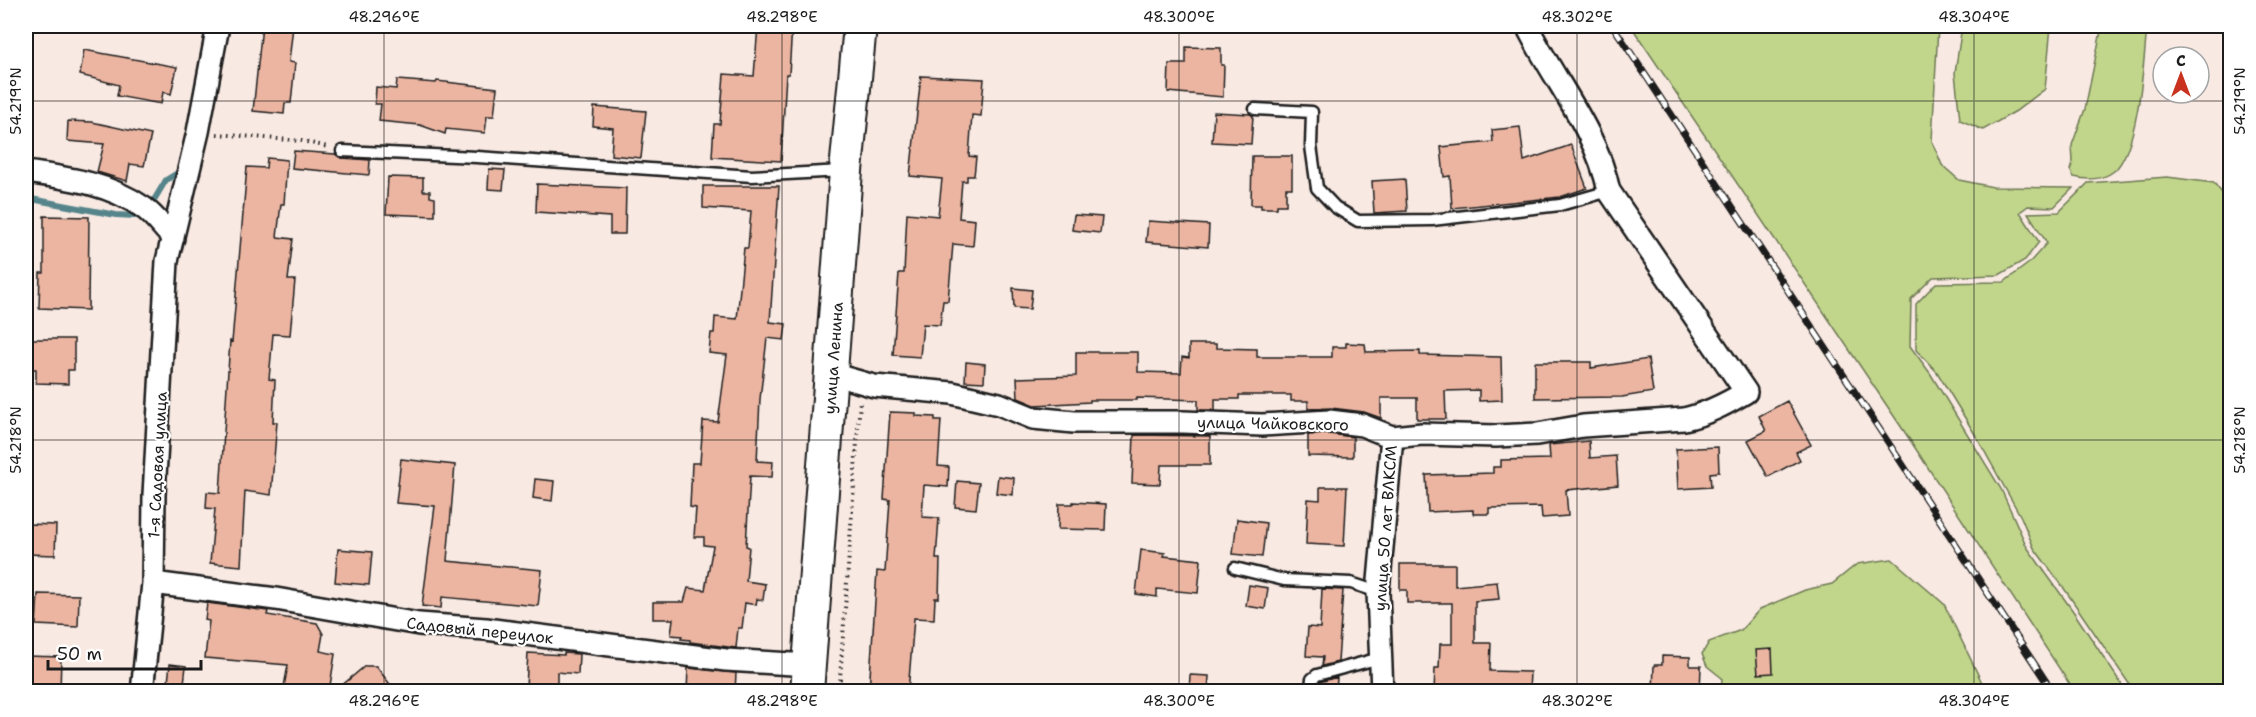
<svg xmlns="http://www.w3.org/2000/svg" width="2256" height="717" font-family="'Shantell Sans',sans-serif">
  <rect width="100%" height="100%" fill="#f9e9e3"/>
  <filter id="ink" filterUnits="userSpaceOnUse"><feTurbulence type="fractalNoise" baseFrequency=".0167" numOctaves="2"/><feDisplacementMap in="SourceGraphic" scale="12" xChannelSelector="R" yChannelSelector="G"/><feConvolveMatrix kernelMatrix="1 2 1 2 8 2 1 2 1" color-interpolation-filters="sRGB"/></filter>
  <g filter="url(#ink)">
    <path fill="#c1d68b" stroke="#6e7954" stroke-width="1.5" d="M 1631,26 L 1938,26 L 1932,141 L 1942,165 L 1959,180 L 1993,187 L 2073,188 L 2054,207 L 2028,206 L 2020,212 L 2039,242 L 2025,260 L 1999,275 L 1933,277 L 1911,299 L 1910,346 L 1930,373 L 2001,489 L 2027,547 L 2073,611 L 2126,691 L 2074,691 L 1906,434 Z
      M 1962,26 L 2051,26 L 2045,89 L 2016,111 L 1983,130 L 1960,120 L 1955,73 Z
      M 2102,26 L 2147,26 C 2144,58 2139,150 2114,171 C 2103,180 2087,180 2074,177 L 2070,170 L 2073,162 L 2072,145 L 2085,109 Z
      M 2167,177 L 2214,183 L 2230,203 L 2230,691 L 2134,691 L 2061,584 L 2034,548 L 2021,517 L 1976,436 L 1937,372 L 1916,350 L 1916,304 L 1936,283 L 2004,282 L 2029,263 L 2047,243 L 2028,213 L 2059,212 L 2088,183 Z
      M 1892,559 L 1944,604 L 1986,691 L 1721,691 L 1722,678 L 1707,666 L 1702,654 L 1709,642 L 1741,630 L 1760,609 L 1805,590 L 1832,584 L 1857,564 Z"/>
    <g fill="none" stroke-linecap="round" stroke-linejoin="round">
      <path stroke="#55858b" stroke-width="6" d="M 26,198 L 116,215 L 135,216
        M 151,205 L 166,180 L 179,172"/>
    </g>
    <path fill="#ecb5a2" stroke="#1c1c1c" stroke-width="1.5" d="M 262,26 L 293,26 L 289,62 L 295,63 L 291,103 L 285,103 L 284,114 L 253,111 Z
      M 758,26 L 792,26 L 789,74 L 786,74 L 781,161 L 712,157 L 714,124 L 720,124 L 724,74 L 754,76 Z
      M 1186,47 L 1221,48 L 1221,65 L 1224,65 L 1223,97 L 1168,92 L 1169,64 L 1186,64 Z
      M 84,50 L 177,67 L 171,94 L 163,92 L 161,104 L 117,96 L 119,85 L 80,75 Z
      M 921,76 L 984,79 L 981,116 L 972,115 L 969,156 L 976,157 L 974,176 L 967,176 L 967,181 L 962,181 L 959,218 L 975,220 L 973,246 L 953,244 L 948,301 L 943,301 L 940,325 L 923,324 L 920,357 L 893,355 L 899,273 L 904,273 L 907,213 L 938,216 L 942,179 L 910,176 Z
      M 397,80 L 436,83 L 437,81 L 497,88 L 494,116 L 487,116 L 485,133 L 446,129 L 445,134 L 420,125 L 379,121 L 381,104 L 375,104 L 376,87 L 396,89 Z
      M 594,107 L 646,111 L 641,158 L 611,155 L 613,128 L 593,126 Z
      M 1214,112 L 1250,114 L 1253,116 L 1251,144 L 1212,142 Z
      M 68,121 L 92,122 L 151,135 L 144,166 L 130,164 L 127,181 L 97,172 L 104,144 L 67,141 Z
      M 1520,127 L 1524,161 L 1571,145 L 1587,188 L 1560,197 L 1452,208 L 1450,176 L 1444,177 L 1441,147 L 1493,142 L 1492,130 Z
      M 294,151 L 335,154 L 342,158 L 370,160 L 369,175 L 292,168 Z
      M 1252,156 L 1292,156 L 1292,188 L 1286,188 L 1286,205 L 1277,205 L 1277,208 L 1261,208 L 1261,205 L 1251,205 Z
      M 267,158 L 287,160 L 284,204 L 281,204 L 277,237 L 293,239 L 288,280 L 295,280 L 290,335 L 273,334 L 269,379 L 275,380 L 273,422 L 277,422 L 271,495 L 245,491 L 241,566 L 210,563 L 215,509 L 206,508 L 207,492 L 220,493 L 230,341 L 232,342 L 247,167 L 266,168 Z
      M 489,169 L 505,170 L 503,190 L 488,189 Z
      M 388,177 L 423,178 L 423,191 L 430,191 L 430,197 L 435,198 L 435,216 L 386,214 Z
      M 1405,179 L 1407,211 L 1374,213 L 1372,181 Z
      M 537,184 L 626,188 L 625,234 L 610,234 L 610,217 L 536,212 Z
      M 703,186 L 779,186 L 770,322 L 786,324 L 784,340 L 767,338 L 760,399 L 757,461 L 773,462 L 772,477 L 750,476 L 746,546 L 749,547 L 746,581 L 765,584 L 763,600 L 757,599 L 756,605 L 745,603 L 742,628 L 738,628 L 736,648 L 690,642 L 690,640 L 681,639 L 682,636 L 671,635 L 673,619 L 653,619 L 653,602 L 684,602 L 688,588 L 705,590 L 713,546 L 704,545 L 704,537 L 694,537 L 696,508 L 690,507 L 692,463 L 700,463 L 703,421 L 718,422 L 727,355 L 709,353 L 711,333 L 714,333 L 715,317 L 737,319 L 744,248 L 748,248 L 751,211 L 703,208 Z
      M 1074,215 L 1102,217 L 1100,233 L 1072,230 Z
      M 44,216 L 89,217 L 88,310 L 39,308 L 40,273 L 44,273 Z
      M 1148,221 L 1209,225 L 1208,247 L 1146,242 Z
      M 1013,288 L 1032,290 L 1030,309 L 1014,308 Z
      M 29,339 L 74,339 L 74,370 L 68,370 L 68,384 L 36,383 L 36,369 L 28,369 Z
      M 1346,343 L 1365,344 L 1366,352 L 1420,351 L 1420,355 L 1501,357 L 1502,400 L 1479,401 L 1479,390 L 1445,391 L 1446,419 L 1417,419 L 1417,398 L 1381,398 L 1381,418 L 1364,412 L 1331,408 L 1308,409 L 1308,401 L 1291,401 L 1291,395 L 1239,395 L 1239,399 L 1215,399 L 1215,410 L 1198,410 L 1198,400 L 1137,398 L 1137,400 L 1090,400 L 1090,402 L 1035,405 L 1018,398 L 1017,378 L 1076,376 L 1076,352 L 1138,352 L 1138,372 L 1181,373 L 1182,357 L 1189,358 L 1189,344 L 1216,344 L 1216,348 L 1257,349 L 1257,357 L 1332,357 L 1332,347 L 1346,347 Z
      M 1648,359 L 1653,392 L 1622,397 L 1535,398 L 1535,362 L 1591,362 L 1591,368 Z
      M 966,362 L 985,364 L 984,382 L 965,381 Z
      M 1787,401 L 1811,445 L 1796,452 L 1800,460 L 1768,477 L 1748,440 L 1766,431 L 1759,416 Z
      M 890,412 L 916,413 L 916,416 L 935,417 L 935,420 L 941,420 L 938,466 L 949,467 L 948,487 L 924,485 L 922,517 L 939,518 L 936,559 L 940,559 L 939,598 L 935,598 L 934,619 L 914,618 L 908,692 L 869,692 L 877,571 L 885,572 L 890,500 L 884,499 Z
      M 1329,434 L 1353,437 L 1353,457 L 1308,456 L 1308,435 Z
      M 1134,435 L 1210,436 L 1210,465 L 1161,465 L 1160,484 L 1132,483 Z
      M 1589,441 L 1590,458 L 1616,456 L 1618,485 L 1566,490 L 1568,516 L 1542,518 L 1541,507 L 1489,508 L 1489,514 L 1473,514 L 1473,510 L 1428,512 L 1426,475 L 1493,473 L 1493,467 L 1501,467 L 1501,460 L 1550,459 L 1549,445 Z
      M 1718,447 L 1719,472 L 1710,473 L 1711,487 L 1678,489 L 1676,449 Z
      M 401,459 L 455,465 L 447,561 L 542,570 L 538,606 L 442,597 L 441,608 L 422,606 L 435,506 L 396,503 Z
      M 998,476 L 1014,478 L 1013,495 L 996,493 Z
      M 535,479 L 554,481 L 552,501 L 533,498 Z
      M 957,481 L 979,483 L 976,509 L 955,507 Z
      M 1320,487 L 1347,487 L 1344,546 L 1306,544 L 1308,499 L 1320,500 Z
      M 1073,502 L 1106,504 L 1105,530 L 1058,529 L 1059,504 L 1073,504 Z
      M 1237,519 L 1266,523 L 1262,557 L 1233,554 Z
      M 26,524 L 56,525 L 55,555 L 26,554 Z
      M 338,549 L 372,552 L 369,585 L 335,582 Z
      M 1141,550 L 1165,553 L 1164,556 L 1201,560 L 1198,593 L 1157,589 L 1157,597 L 1136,594 Z
      M 1400,564 L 1455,564 L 1455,586 L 1497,582 L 1499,599 L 1475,601 L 1475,643 L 1491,643 L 1490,671 L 1530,672 L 1529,692 L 1434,692 L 1435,668 L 1439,668 L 1440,644 L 1452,644 L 1452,603 L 1407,603 L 1407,590 L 1400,590 Z
      M 1249,585 L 1268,588 L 1265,609 L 1246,606 Z
      M 1322,589 L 1343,590 L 1338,662 L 1322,666 L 1323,657 L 1306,656 L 1308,627 L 1320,628 Z
      M 38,594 L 79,595 L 78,627 L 36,625 Z
      M 207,603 L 268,611 L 267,615 L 317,623 L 323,634 L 320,651 L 335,654 L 329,692 L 283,692 L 288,665 L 205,658 L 209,621 L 205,620 Z
      M 1772,649 L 1773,673 L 1758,674 L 1756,650 Z
      M 528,653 L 564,655 L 564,653 L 579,654 L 578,674 L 557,672 L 557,688 L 526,687 Z
      M 26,656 L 61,657 L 60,692 L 26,692 Z
      M 1662,656 L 1690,657 L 1690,666 L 1701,666 L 1700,692 L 1653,692 L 1654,665 L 1662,665 Z
      M 170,664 L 186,666 L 183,692 L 167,692 Z
      M 365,666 L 376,666 L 396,692 L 334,692 Z
      M 688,668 L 736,673 L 735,692 L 687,692 Z
      M 1190,675 L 1209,676 L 1208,692 L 1189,692 Z
      M 1337,677 L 1336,692 L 1319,692 L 1320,682 Z"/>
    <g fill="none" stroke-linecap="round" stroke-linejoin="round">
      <g stroke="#1c1c1c" stroke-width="15">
        <path id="service" d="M 1255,109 L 1312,112 L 1311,146 L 1317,188 L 1335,207 L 1358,221 L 1432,220 L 1560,205 L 1609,191
          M 342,151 L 477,157 L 752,176 L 842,171
          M 1235,568 L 1284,580 L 1351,583 L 1378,592
          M 1310,692 L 1312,679 L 1317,675 L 1380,658"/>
      </g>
      <g stroke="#1c1c1c" stroke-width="26">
        <path id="minor" d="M 26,172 C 67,178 109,183 144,208 C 155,216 164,229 173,238
          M 832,374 L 874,386 L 952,393 L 999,404 L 1033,418 L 1074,422 L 1183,422 L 1262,425 L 1329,421 L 1362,425 L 1392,437 L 1422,434 L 1496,436 L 1537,434 L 1583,426 L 1684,419 C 1707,414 1726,404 1746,392 L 1609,191 C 1596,129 1554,81 1527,26
          M 153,583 L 276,599 L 419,624 L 486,629 L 726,660 L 809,665
          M 142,692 L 153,583 L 154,495 L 167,261 L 198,132 L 218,26
          M 1382,692 L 1378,592 L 1392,437"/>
      </g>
      <g stroke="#1c1c1c" stroke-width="36">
        <path id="primary" d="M 807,692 L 846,171 L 860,26"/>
      </g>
      <path stroke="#1c1c1c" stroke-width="4" stroke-dasharray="1.5 4.5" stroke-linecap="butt" d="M 217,134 L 302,141 L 328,147
        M 839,692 L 860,401"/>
      <use href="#service" stroke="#fff" stroke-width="10"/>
      <use href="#minor" stroke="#fff" stroke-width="21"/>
      <use href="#primary" stroke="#fff" stroke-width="32"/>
      <g stroke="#1c1c1c" stroke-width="7">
        <path id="rail" d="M 1613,26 L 2053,692"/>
      </g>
      <use href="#rail" stroke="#fff" stroke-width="4.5" stroke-dasharray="14" stroke-linecap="butt"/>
    </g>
  </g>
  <path fill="none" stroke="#1c1c1c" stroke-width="1.5" stroke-opacity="0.45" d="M 384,26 L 384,692M 782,26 L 782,692M 1179,26 L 1179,692M 1577,26 L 1577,692M 1974,26 L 1974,692M 26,101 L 2230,101M 26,440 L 2230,440"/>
  <g text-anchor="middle" stroke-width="4.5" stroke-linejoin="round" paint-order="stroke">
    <g font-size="16" fill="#1c1c1c" stroke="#fff">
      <text transform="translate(833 358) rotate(-86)" y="6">улица Ленина</text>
      <text transform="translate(1273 423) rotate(1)" y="6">улица Чайковского</text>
      <text transform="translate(157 465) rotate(-87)" y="6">1-я Садовая улица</text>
      <text transform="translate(1385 528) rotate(-86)" y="6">улица 50 лет ВЛКСМ</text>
      <text transform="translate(480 630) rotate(6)" y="6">Садовый переулок</text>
    </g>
  </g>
  <rect width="2256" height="717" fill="none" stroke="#fff" stroke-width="66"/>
  <g transform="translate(2181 75)"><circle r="28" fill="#ffffff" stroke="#a4a4a4" stroke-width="1.5"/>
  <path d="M0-4.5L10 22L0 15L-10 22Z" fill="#c8321e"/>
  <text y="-9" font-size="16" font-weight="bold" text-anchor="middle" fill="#1c1c1c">С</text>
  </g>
  <path d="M48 660v9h153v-9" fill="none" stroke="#1c1c1c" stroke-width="3"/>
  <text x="57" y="660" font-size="18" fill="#1c1c1c" stroke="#ffffff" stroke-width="4.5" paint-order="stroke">50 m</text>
  <rect x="33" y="33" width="2190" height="651" fill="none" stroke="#1c1c1c" stroke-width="2"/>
  <g font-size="15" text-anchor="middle" fill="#1c1c1c">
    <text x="384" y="22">48.296°E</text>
    <text x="782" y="22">48.298°E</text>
    <text x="1179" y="22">48.300°E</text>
    <text x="1577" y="22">48.302°E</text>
    <text x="1974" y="22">48.304°E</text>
    <text transform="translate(16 101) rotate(-90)" y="5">54.219°N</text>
    <text transform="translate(2240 101) rotate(-90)" y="5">54.219°N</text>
    <text transform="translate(16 440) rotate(-90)" y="5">54.218°N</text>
    <text transform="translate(2240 440) rotate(-90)" y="5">54.218°N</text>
    <text x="384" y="706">48.296°E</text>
    <text x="782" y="706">48.298°E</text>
    <text x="1179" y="706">48.300°E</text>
    <text x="1577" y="706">48.302°E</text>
    <text x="1974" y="706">48.304°E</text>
  </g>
</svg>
